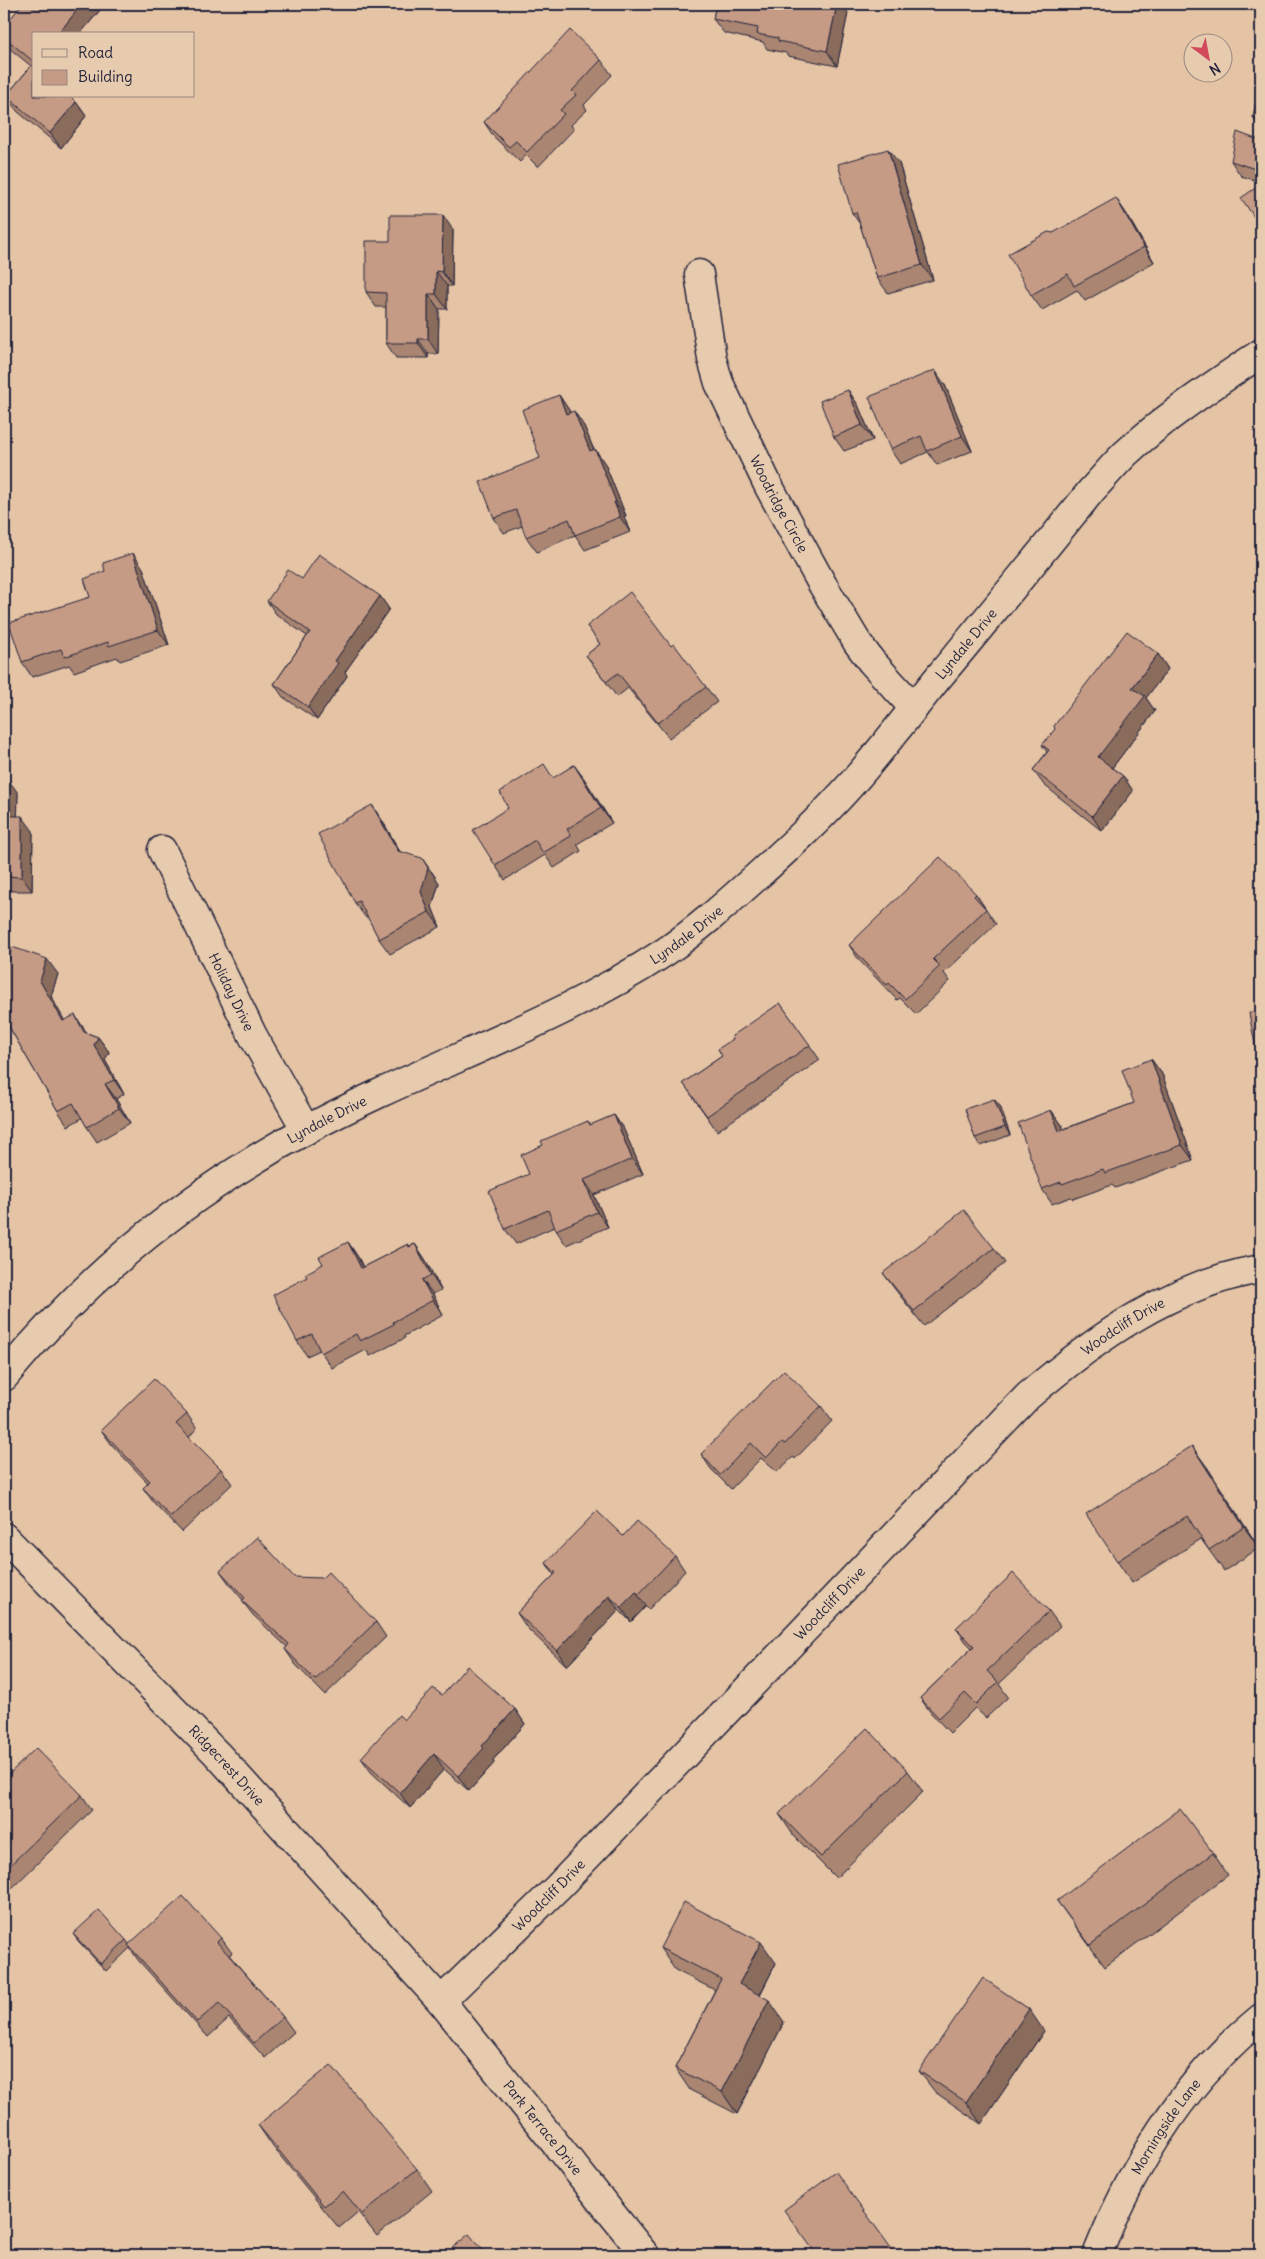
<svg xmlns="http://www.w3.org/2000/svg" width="1265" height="2259" font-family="Delius,sans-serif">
  <rect width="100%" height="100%" fill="#e5c3a5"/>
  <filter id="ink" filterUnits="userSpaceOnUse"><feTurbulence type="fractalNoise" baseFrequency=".02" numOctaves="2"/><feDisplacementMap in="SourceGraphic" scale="10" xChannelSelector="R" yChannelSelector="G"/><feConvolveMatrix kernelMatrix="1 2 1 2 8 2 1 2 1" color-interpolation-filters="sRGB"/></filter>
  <g filter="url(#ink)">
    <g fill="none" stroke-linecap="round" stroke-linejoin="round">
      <g stroke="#22223b" stroke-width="31">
        <g id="street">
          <path id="s1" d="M 699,274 L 712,359 L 719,383 L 768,485 L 821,582 L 857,642 L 871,661 L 914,708"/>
          <path id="s2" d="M 162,850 L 253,1036 L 306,1130"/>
          <path id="s3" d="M 4,1377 C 88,1275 189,1193 306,1130 C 424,1066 553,1026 665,952 C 697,930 725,905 754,879 C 786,850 817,822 846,790 C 878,755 907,716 937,679 C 989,617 1040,554 1091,491 C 1102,479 1113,466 1125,454 C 1166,416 1215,384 1261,353"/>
          <path id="s4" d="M 4,1537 L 217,1754 L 441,2001 L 645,2255"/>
          <path id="s5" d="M 441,2001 L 558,1887 L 1028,1396 C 1096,1338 1171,1284 1261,1269"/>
        </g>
      </g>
      <g stroke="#22223b" stroke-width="31">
        <g id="secondary">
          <path id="s6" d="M 1097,2255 C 1133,2165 1185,2079 1261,2018"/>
        </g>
      </g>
      <use href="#street" stroke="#e7cbae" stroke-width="28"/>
      <use href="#secondary" stroke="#e7cbae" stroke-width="28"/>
    </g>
    <path fill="#a98572" stroke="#22223b" d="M 19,4 L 105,4 L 80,34 L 34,34 L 34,96 L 76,102 L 86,116 L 61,148 L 17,111 L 6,96 L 31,66 L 9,48 L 4,40 L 4,27 L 21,6 Z
      M 716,4 L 842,4 L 848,13 L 837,66 L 788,56 L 786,53 L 767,49 L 763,42 L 724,33 L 713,19 Z
      M 601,60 L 612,75 L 584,105 L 587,110 L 571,125 L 574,129 L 538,167 L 526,155 L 520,162 L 494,137 L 484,122 Z
      M 1261,78 L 1261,130 L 1253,117 Z
      M 1261,141 L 1261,182 L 1241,176 L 1231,161 Z
      M 899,163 L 933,280 L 888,293 L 877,278 L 860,224 L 852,213 Z
      M 1126,213 L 1154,262 L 1085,301 L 1077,290 L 1042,310 L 1031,295 L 1053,233 Z
      M 453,230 L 452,286 L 447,286 L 447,309 L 439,309 L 438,354 L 428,354 L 428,358 L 396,358 L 386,343 L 386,307 L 376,307 L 366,292 L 390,241 Z
      M 945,385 L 972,451 L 937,465 L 928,452 L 900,464 L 890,449 Z
      M 848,390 L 858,405 L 873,440 L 844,451 L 834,437 Z
      M 559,395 L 570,412 L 584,426 L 594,450 L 595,449 L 605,464 L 626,516 L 624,517 L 630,532 L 585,550 L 575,535 L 537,552 L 526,537 L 522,526 L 504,533 L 494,518 L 540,458 Z
      M 143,568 L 169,645 L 120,661 L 117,657 L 74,672 L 69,665 L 32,677 L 22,662 L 90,597 Z
      M 380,596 L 389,609 L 345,672 L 347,676 L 317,720 L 283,697 L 274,684 L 307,636 L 276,614 L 267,601 Z
      M 587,626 L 671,646 L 706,687 L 717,702 L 669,738 L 628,688 L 617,697 L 597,670 L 586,655 L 600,644 Z
      M 1158,654 L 1168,669 L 1146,698 L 1155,711 L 1112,768 L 1123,776 L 1133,791 L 1102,831 L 1044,785 L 1033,770 L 1047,752 L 1042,745 Z
      M 574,765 L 585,780 L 612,823 L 577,844 L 581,851 L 554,868 L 545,855 L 505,880 L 495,865 L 508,808 Z
      M 4,778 L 18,793 L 17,816 L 33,831 L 32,891 L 4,891 Z
      M 382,820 L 400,852 L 432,872 L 439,883 L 432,907 L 440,927 L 390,954 L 379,939 L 368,917 L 366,918 L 355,903 Z
      M 976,894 L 996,924 L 944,973 L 950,981 L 916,1014 L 900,998 L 897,1000 L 859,960 L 849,945 Z
      M 58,974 L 51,996 L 64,1021 L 85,1030 L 87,1033 L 98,1037 L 109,1052 L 105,1060 L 124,1094 L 116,1099 L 130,1123 L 97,1142 L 87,1127 L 82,1118 L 68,1126 L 58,1111 L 4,1018 Z
      M 780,1003 L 820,1060 L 717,1131 L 683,1083 L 722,1056 L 733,1039 Z
      M 1151,1059 L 1162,1074 L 1193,1160 L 1115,1188 L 1112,1185 L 1073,1199 L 1071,1197 L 1052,1204 L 1042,1189 L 1051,1110 L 1062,1125 L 1063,1129 L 1134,1103 Z
      M 1000,1106 L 1010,1135 L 981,1146 L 975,1138 Z
      M 614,1115 L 624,1130 L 643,1174 L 594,1195 L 608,1227 L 566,1245 L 554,1227 L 516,1244 L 505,1229 L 529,1174 L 543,1145 L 588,1121 L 591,1125 Z
      M 348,1242 L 358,1257 L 363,1267 L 408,1244 L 410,1246 L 415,1244 L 425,1259 L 441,1290 L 433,1294 L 443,1315 L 404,1336 L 405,1338 L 370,1356 L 366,1350 L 332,1368 L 320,1350 L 307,1356 L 297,1341 L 307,1277 L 323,1264 Z
      M 994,1248 L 1005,1263 L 924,1326 L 894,1288 L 883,1273 Z
      M 821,1406 L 832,1421 L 795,1459 L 793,1457 L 777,1472 L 761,1458 L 731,1489 L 711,1469 L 701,1454 Z
      M 187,1414 L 197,1428 L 189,1437 L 221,1469 L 232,1484 L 182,1532 L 154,1503 L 143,1488 L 148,1483 L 112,1445 L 101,1430 Z
      M 1207,1467 L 1259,1548 L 1224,1571 L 1201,1539 L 1132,1583 L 1117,1561 Z
      M 623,1536 L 675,1556 L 685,1571 L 649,1609 L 646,1606 L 631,1622 L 619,1610 L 567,1666 L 527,1628 L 517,1613 L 554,1575 L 546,1563 Z
      M 220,1571 L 294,1577 L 376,1622 L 386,1637 L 325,1695 L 295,1664 L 285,1649 L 287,1647 L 253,1615 L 242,1601 L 243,1600 L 231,1586 Z
      M 1049,1611 L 1060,1626 L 999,1684 L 1008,1697 L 986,1718 L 975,1708 L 950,1733 L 931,1713 L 920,1698 L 972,1648 L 966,1642 L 956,1628 Z
      M 442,1695 L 515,1709 L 525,1724 L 493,1760 L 494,1763 L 469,1791 L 444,1769 L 410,1808 L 371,1772 L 361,1758 L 404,1720 Z
      M 908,1771 L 923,1792 L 836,1878 L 794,1836 L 779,1814 Z
      M 4,1779 L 82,1795 L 92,1810 L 4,1896 Z
      M 1213,1853 L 1228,1875 L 1105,1967 L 1057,1901 Z
      M 73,1934 L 126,1940 L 129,1944 L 221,1938 L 232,1953 L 229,1955 L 283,2017 L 294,2032 L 265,2058 L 229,2018 L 208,2037 L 138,1960 L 130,1948 L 106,1971 L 79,1942 Z
      M 660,1948 L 776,1963 L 760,1995 L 784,2022 L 737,2114 L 690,2090 L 675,2068 L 715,1990 L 675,1970 Z
      M 1044,2031 L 981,2124 L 935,2092 L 919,2071 Z
      M 258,2125 L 417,2169 L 432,2191 L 377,2236 L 358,2212 L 339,2228 L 273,2147 Z"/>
    <path fill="#8a6c5d" stroke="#22223b" d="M 82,4 L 105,4 L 80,34 L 58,34 Z
      M 837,4 L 842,4 L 848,13 L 837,66 L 827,51 Z
      M 76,102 L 86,116 L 61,148 L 50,133 Z
      M 888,149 L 899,163 L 933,280 L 922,265 Z
      M 1116,198 L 1126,213 L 1154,262 L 1144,247 Z
      M 443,215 L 453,230 L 452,286 L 442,272 Z
      M 436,271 L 447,286 L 447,309 L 436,294 Z
      M 428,294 L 439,309 L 438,354 L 428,339 Z
      M 418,339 L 428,354 L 428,358 L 418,343 Z
      M 935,370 L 945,385 L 972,451 L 962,436 Z
      M 848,390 L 858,405 L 873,440 L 862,425 Z
      M 559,395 L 569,410 L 577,429 L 566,414 Z
      M 574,411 L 584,426 L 600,466 L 590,451 Z
      M 595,449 L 605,464 L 626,516 L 616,502 Z
      M 614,502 L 624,517 L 630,532 L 620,517 Z
      M 133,553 L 143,568 L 169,645 L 158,630 Z
      M 380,596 L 389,609 L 345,672 L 347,676 L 317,720 L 308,707 L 335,661 Z
      M 1158,654 L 1168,669 L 1146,698 L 1155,711 L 1109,772 L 1098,757 L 1132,688 Z
      M 574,765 L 585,780 L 612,823 L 601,808 Z
      M 1123,776 L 1133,791 L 1102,831 L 1092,816 Z
      M 7,778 L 18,793 L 17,831 L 7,816 Z
      M 372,805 L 382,820 L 408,866 L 398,851 Z
      M 22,816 L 33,831 L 32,891 L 22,877 Z
      M 422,858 L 439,883 L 432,907 L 440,927 L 429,912 L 421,892 Z
      M 47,959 L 58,974 L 51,996 L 73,1036 L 63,1021 L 40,981 Z
      M 75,1015 L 85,1030 L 95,1047 L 84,1032 Z
      M 98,1037 L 109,1052 L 105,1060 L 124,1094 L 114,1080 L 94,1045 Z
      M 1151,1059 L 1162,1074 L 1193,1160 L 1182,1145 Z
      M 105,1084 L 116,1099 L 130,1123 L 119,1108 Z
      M 994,1099 L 1000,1106 L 1010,1135 L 1005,1127 Z
      M 1051,1110 L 1062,1125 L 1069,1146 L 1059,1131 Z
      M 614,1115 L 624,1130 L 643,1174 L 632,1159 Z
      M 584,1180 L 594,1195 L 608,1227 L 597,1212 Z
      M 348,1242 L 358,1257 L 371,1283 L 361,1268 Z
      M 415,1244 L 425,1259 L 441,1290 L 431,1275 Z
      M 422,1280 L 433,1294 L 443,1315 L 433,1300 Z
      M 1192,1446 L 1207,1467 L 1259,1548 L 1244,1527 Z
      M 636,1592 L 646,1606 L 631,1622 L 621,1607 Z
      M 609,1596 L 619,1610 L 567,1666 L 557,1651 Z
      M 515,1709 L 525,1724 L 493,1760 L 494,1763 L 469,1791 L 458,1776 L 482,1746 Z
      M 434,1754 L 444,1769 L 410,1808 L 400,1793 Z
      M 761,1942 L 776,1963 L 754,2006 L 739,1984 Z
      M 769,2000 L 784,2022 L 737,2114 L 722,2092 Z
      M 1029,2009 L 1044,2031 L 981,2124 L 966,2102 Z"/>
    <path fill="#c59b85" stroke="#22223b" d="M 21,4 L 82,4 L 58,34 L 34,34 L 34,62 L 4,37 L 4,27 L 22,4 Z
      M 716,4 L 837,4 L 827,51 L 778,41 L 778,38 L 757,34 L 758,28 L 713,19 Z
      M 570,30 L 601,60 L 572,91 L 576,95 L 560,110 L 564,114 L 527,152 L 516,141 L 509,147 L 484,122 Z
      M 32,65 L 34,67 L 34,96 L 70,96 L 76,102 L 50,133 L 6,96 Z
      M 1261,78 L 1261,119 L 1253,117 Z
      M 1237,132 L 1261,141 L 1261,171 L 1231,161 Z
      M 888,149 L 922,265 L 877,278 L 856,212 L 852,213 L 838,164 Z
      M 1261,184 L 1261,227 L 1241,198 Z
      M 1116,198 L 1144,247 L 1074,286 L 1068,274 L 1031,295 L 1008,254 L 1048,232 L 1053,233 Z
      M 390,215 L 443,215 L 442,272 L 436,271 L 436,294 L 428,294 L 428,339 L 418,339 L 418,343 L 386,343 L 386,293 L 366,292 L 366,241 L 390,241 Z
      M 935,370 L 962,436 L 927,451 L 921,436 L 890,449 L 869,397 Z
      M 848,390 L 862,425 L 834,437 L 820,401 Z
      M 559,395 L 566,414 L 574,411 L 590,451 L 595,449 L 616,502 L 614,502 L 620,517 L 575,535 L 569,519 L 526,537 L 516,510 L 494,518 L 480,482 L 540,458 L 522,410 Z
      M 133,553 L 158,630 L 109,646 L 108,642 L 64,657 L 61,649 L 22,662 L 9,623 L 90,597 L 84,579 L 105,571 L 103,563 Z
      M 319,554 L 380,596 L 335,661 L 338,663 L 308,707 L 274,684 L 310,632 L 267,601 L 288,570 L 302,579 Z
      M 1254,568 L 1261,568 L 1261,630 Z
      M 630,592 L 671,646 L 674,644 L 706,687 L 658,723 L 618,673 L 606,682 L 586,655 L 600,644 L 587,626 Z
      M 1127,631 L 1158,654 L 1132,688 L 1145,696 L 1098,757 L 1123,776 L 1092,816 L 1033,770 L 1049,750 L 1042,745 L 1055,729 L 1054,726 Z
      M 544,764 L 553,778 L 574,765 L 601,808 L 567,829 L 571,836 L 543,853 L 535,840 L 495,865 L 473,830 L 508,808 L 500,792 Z
      M 4,778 L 7,778 L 7,816 L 22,816 L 22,877 L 4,876 Z
      M 372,805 L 398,851 L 422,858 L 428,868 L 421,892 L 429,912 L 379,939 L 359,901 L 355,903 L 318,834 Z
      M 940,857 L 976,894 L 974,896 L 986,909 L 933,959 L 940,966 L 905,999 L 889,983 L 887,985 L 849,945 Z
      M 12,947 L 47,959 L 40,981 L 63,1021 L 75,1015 L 84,1032 L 98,1037 L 94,1045 L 114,1080 L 105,1084 L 119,1108 L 87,1127 L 73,1103 L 58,1111 L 4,1018 L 4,976 Z
      M 780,1003 L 810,1045 L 707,1116 L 683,1083 L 722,1056 L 718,1049 L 733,1039 L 732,1036 Z
      M 1261,1011 L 1261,1076 L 1249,1013 Z
      M 1151,1059 L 1182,1145 L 1105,1173 L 1103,1169 L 1062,1184 L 1061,1182 L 1042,1189 L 1018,1123 L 1051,1110 L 1059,1131 L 1134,1103 L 1122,1070 Z
      M 994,1099 L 1005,1127 L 975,1138 L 965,1109 Z
      M 614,1115 L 632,1159 L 584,1180 L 597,1212 L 556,1230 L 548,1210 L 505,1229 L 489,1191 L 529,1174 L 521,1155 L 543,1145 L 541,1141 L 588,1121 L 590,1125 Z
      M 964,1210 L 994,1248 L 914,1311 L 883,1273 Z
      M 348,1242 L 361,1268 L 408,1244 L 409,1247 L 415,1244 L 431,1275 L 422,1280 L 433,1300 L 393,1322 L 394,1324 L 360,1341 L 356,1334 L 321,1353 L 312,1334 L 297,1341 L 273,1295 L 307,1277 L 305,1274 L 323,1264 L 319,1257 Z
      M 784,1370 L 821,1406 L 785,1444 L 782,1442 L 766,1458 L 751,1443 L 720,1475 L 701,1454 Z
      M 154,1379 L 187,1414 L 176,1424 L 221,1469 L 171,1517 L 143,1488 L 150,1481 L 101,1430 Z
      M 1192,1446 L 1244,1527 L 1209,1550 L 1187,1516 L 1117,1561 L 1086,1514 Z
      M 597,1511 L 623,1536 L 637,1521 L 675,1556 L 639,1594 L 636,1592 L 621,1607 L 609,1596 L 557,1651 L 517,1613 L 556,1573 L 546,1563 Z
      M 257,1537 L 294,1577 L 322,1578 L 328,1572 L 376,1622 L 315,1680 L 285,1649 L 289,1644 L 242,1601 L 245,1598 L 220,1571 Z
      M 1013,1573 L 1049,1611 L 987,1671 L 998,1682 L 976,1704 L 965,1693 L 939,1718 L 920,1698 L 974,1646 L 956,1628 Z
      M 467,1666 L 515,1709 L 482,1746 L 484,1748 L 458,1776 L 434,1754 L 400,1793 L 361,1758 L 399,1715 L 404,1720 L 433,1688 L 442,1695 Z
      M 867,1728 L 908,1771 L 821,1857 L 779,1814 Z
      M 36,1748 L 82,1795 L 4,1871 L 4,1779 Z
      M 1180,1809 L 1213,1853 L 1090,1945 L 1057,1901 Z
      M 183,1896 L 221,1938 L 217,1942 L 283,2017 L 254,2043 L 219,2003 L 197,2022 L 128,1945 Z
      M 684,1902 L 761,1942 L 739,1984 L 769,2000 L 722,2092 L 675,2068 L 721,1979 L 660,1948 Z
      M 99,1910 L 126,1940 L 101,1964 L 73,1934 Z
      M 983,1978 L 1029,2009 L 966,2102 L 919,2071 Z
      M 331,2065 L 417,2169 L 362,2214 L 343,2191 L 324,2206 L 258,2125 Z
      M 836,2172 L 896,2255 L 817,2255 L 784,2210 Z
      M 469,2234 L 487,2255 L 444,2255 Z"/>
  </g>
  <g text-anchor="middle" stroke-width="4.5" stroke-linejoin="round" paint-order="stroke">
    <g font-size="14" fill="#22223b" stroke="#e7cbae">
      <text dy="5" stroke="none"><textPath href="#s1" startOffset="246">Woodridge Circle</textPath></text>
      <text dy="5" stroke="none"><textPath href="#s3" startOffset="1226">Lyndale Drive</textPath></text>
      <text dy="5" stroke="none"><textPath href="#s3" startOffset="821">Lyndale Drive</textPath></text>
      <text dy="5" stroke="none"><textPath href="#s2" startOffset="158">Holiday Drive</textPath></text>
      <text dy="5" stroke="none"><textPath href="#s3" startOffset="416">Lyndale Drive</textPath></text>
      <text dy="5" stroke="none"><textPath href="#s5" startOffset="961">Woodcliff Drive</textPath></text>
      <text dy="5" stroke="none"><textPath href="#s5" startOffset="556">Woodcliff Drive</textPath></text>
      <text dy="5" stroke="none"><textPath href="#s4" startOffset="319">Ridgecrest Drive</textPath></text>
      <text dy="5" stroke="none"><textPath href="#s5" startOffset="151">Woodcliff Drive</textPath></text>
      <text dy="5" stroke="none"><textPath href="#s4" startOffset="800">Park Terrace Drive</textPath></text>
      <text dy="5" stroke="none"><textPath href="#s6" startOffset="146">Morningside Lane</textPath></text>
    </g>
  </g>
  <rect width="1265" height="2259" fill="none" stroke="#e7cbae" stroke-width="20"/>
  <rect x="10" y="10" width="1245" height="2239" fill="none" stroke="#22223b" stroke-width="2" filter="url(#ink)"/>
  <rect x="32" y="32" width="162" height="65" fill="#e7cbae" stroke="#988780"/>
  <rect x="42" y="49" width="25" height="8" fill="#e7cbae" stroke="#988780"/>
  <text x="78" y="58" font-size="15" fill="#22223b">Road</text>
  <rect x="42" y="70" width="25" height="15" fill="#c59b85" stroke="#988780"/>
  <text x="78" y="82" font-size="15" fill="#22223b">Building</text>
  <g transform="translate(1208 58) rotate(148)"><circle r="24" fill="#e7cbae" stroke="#988780"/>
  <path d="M0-4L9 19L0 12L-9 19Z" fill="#d1495b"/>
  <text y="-8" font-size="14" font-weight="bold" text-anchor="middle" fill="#22223b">N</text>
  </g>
</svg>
